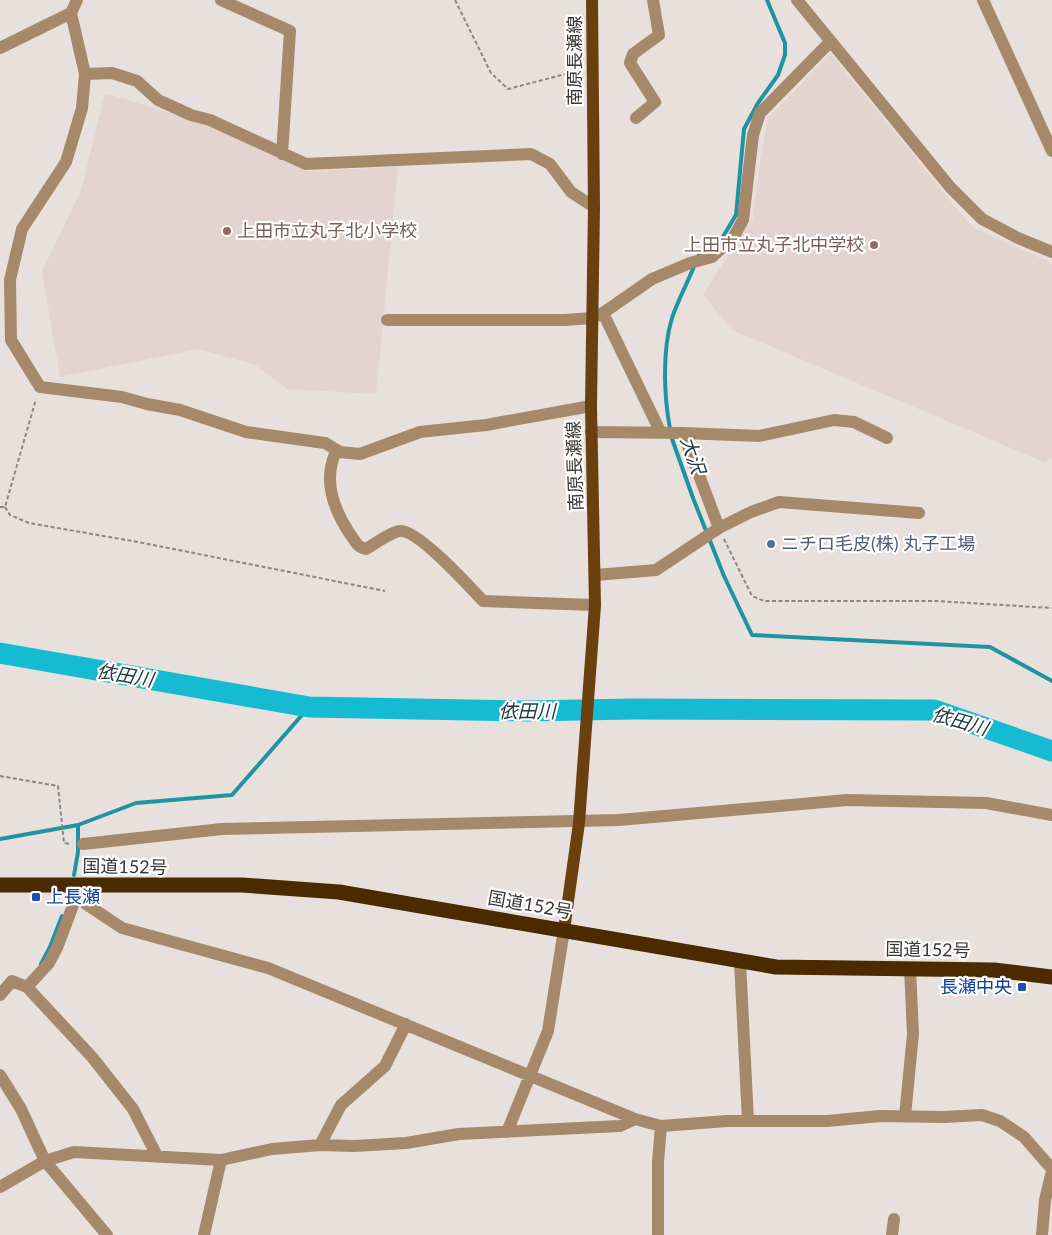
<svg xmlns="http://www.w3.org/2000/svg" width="1052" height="1235" font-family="Lato,'Noto Sans JP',sans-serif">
  <rect width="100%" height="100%" fill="#e7e0dd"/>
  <path fill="#e4d4cf" d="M 830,53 L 972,227 L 1052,263 L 1052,458 L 1044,462 L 732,330 L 703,294 L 753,218 L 760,159 L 768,118 Z
    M 105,93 L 206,124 L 306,171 L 398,167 L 376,394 L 287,389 L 255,365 L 199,349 L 60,377 L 42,271 L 81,191 Z"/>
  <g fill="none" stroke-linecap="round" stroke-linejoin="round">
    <path stroke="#2093a3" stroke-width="4" d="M 698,258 L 700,251 L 721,240 L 736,215 L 744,129 L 758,103 L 778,75 L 785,55 L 785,43 L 767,0
      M 670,429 C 664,396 662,351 672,318 C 678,300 688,282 695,264
      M 671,436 L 693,498 L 724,576 L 752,635 L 990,647 L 1052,681
      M 0,839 L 78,825 L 136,803 L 232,795 L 309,707
      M 74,875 L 78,852 L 78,825
      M 41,964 L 50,947 L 62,916"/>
    <path stroke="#15bbd2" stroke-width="21" d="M 0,653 L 309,707 L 526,711 L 633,709 L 934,710 L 1052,751"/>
    <path stroke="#8b8684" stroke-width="2" stroke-dasharray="4 2.5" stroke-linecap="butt" d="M 455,0 L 491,73 L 508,89 L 581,70
      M 0,507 L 5,507 L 36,399
      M 5,507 L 10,515 L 29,523 L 138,542 L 385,591
      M 724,539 L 752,596 L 764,601 L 936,601 L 1052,608
      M 0,776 L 58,786 L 64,843 L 71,844"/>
    <path stroke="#a6886a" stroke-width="12" d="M 77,0 L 71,13 L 85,74 L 82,108 L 66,162 L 22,229 L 10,280 L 11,340 L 40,387 L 122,397 L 147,404 L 180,410 L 246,432 L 325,443 L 340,452 L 360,454 L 420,432 L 486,425 L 591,406
      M 221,0 L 290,31 L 282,154
      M 797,0 L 950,187 L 982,219 L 1018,238 L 1052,252
      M 983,0 L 1052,151
      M 0,48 L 71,13
      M 85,74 L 112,73 L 137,81 L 158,100 L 191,115 L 210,120 L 306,164 L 531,154 L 550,164 L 571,192 L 594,207
      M 636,118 L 655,102 L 630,63 L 633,54 L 659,35 L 653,0
      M 603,313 L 660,431
      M 387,320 L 565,320 L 592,318 L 603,313 L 652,279 L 690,263 L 712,257 L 733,238 L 743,220 L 753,135 L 760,113 L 830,42
      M 591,432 L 683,433 L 719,528
      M 683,433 L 759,436 L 834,420 L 854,422 L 887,438
      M 340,452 L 335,454 C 323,482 334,510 350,534 C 355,541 357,547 366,549 C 375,544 390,532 400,531 C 417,529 470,587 483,601 L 595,605
      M 596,575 L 656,570 L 719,528 L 751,512 L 779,502 L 919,513
      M 83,844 L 222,829 L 619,820 L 847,800 L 986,803 L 1052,815
      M 77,898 L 122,928 L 268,968 L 635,1119 L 661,1126 L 727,1121 L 827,1121 L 880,1116 L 944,1117 L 982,1115 L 1000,1121 L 1024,1137 L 1052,1169
      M 740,961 L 748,1121
      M 27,987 L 49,963 L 57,948 L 78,892
      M 0,995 L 12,981 L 27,987 L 92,1057 L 133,1109 L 157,1156
      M 0,1075 L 21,1109 L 45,1161 L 107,1235
      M 905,1116 L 913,1034 L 910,968
      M 507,1132 L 548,1031 L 564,930
      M 320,1145 L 341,1105 L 385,1066 L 406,1024
      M 0,1187 L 45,1161 L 74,1152 L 221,1160 L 272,1149 L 320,1145 L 354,1146 L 406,1143 L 459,1134 L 620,1126 L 635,1119
      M 204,1235 L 221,1160
      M 658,1235 L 658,1162 L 661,1126
      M 892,1235 L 894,1219
      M 1042,1235 L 1045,1200 L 1052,1171"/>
    <path stroke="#69400e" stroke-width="12" d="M 564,930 L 579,823 L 595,605 L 591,406 L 594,207 L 592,0"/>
    <path stroke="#4c2a00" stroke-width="15" d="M 0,885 L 242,885 L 339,892 L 776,967 L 994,970 L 1052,977"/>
  </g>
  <g fill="#8d6e63" stroke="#fff" stroke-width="2">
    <circle cx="227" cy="231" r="5"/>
    <circle cx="874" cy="245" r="5"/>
  </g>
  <circle fill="#5c6f8a" stroke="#fff" stroke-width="2" cx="771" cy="544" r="5"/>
  <g fill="#1a4fb4" stroke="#fff" stroke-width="2">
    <rect x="31" y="892" width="10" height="10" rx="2.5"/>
    <rect x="1017" y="982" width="10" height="10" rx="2.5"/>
  </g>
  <g text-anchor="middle" stroke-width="4.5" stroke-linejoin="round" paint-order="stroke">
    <g font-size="18" fill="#3a3736" stroke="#fff">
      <text transform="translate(575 61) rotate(-90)" y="6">南原長瀬線</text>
      <text transform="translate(575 466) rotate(-92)" y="6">南原長瀬線</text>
      <text transform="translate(125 867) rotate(1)" y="6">国道152号</text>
      <text transform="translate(530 905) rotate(10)" y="6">国道152号</text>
      <text transform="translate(928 950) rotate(1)" y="6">国道152号</text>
    </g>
    <g font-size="18" fill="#785e54" stroke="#fff" text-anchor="start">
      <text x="237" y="237">上田市立丸子北小学校</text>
      <text x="864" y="251" text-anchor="end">上田市立丸子北中学校</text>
    </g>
    <g font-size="18" fill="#4e5e75" stroke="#fff" text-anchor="start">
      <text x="781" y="550">ニチロ毛皮(株) 丸子工場</text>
    </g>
    <g font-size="18" fill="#164399" stroke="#fff" text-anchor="start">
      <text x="46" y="903">上長瀬</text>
      <text x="1012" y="993" text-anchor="end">長瀬中央</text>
    </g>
    <g font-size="19" font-style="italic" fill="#233b3f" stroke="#fff">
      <text transform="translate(693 455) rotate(71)" y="7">大沢</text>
      <text transform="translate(125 675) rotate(10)" y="7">依田川</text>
      <text x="527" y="718">依田川</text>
      <text transform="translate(960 721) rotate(16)" y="7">依田川</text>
    </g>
  </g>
</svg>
